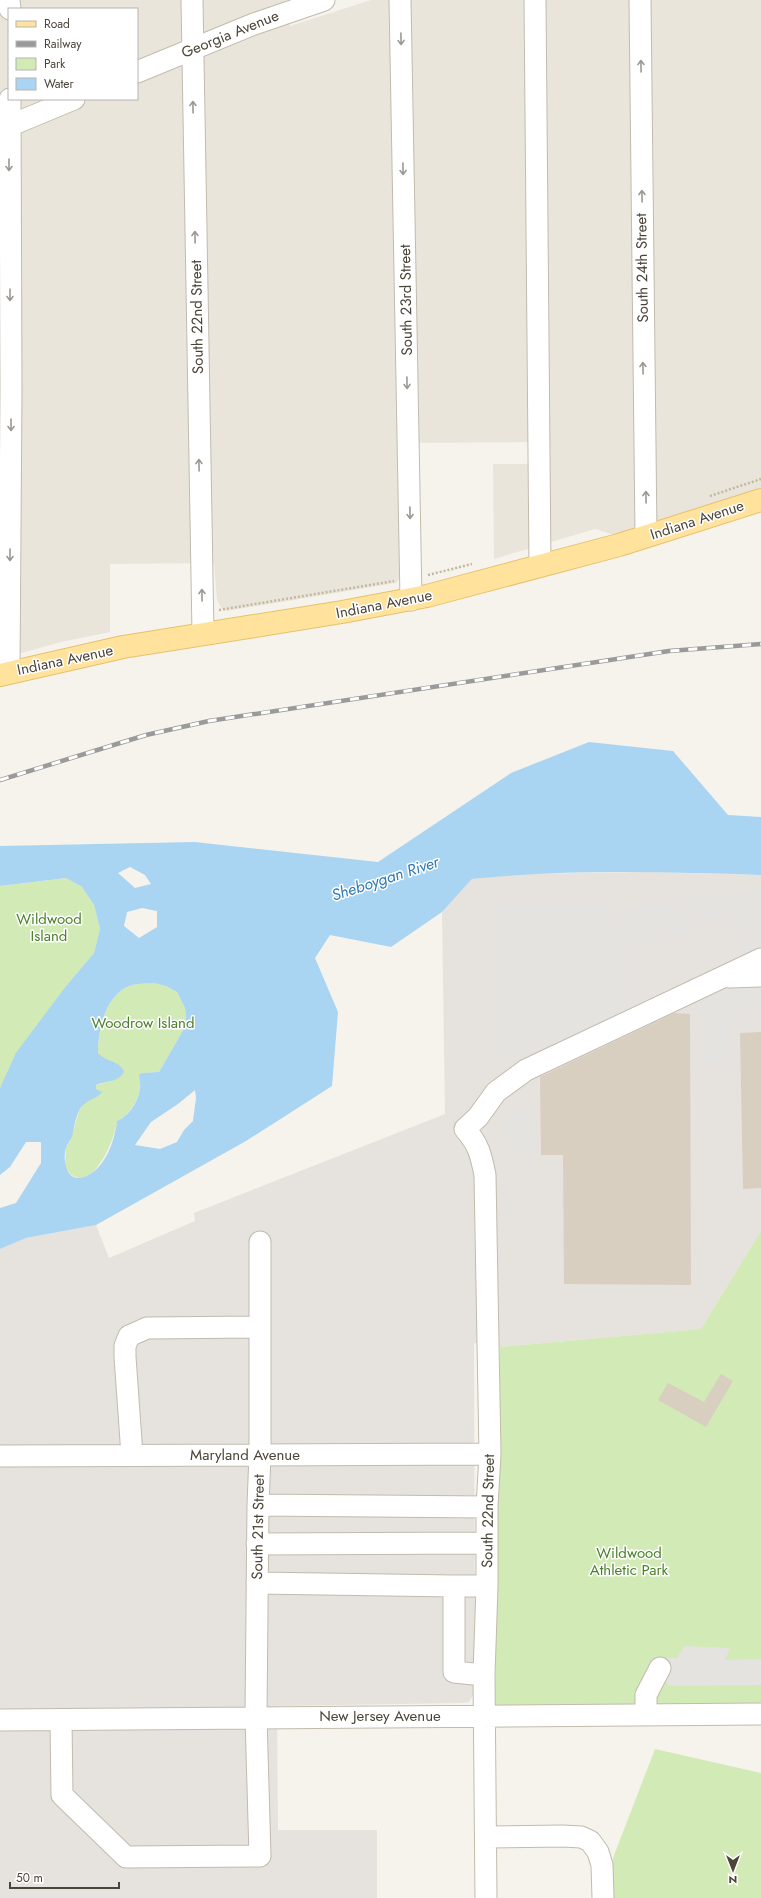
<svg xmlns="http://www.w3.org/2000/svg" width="761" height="1898" font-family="Jost,sans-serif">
  <rect width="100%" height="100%" fill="#f6f3ec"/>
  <path fill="#eae5da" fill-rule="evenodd" d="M 0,0 L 287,0 L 290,26 L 371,0 L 761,0 L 761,488 L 614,535 L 595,529 L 494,559 L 493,464 L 544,464 L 544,442 L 400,443 L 401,577 L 396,583 L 226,611 L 222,609 L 217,600 L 214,563 L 110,564 L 110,632 L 61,642 L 0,659 ZM 9,9 L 137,9 L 137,99 L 9,99 Z"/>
  <path fill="#e6e2dd" d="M 648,872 L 761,875 L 761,1231 L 701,1329 L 500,1347 L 474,1343 L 475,1655 L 474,1691 L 472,1697 L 469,1702 L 463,1703 L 277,1706 L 278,1830 L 377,1830 L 377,1898 L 0,1898 L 0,1249 L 26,1238 L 96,1225 L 109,1258 L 195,1221 L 194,1213 L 445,1114 L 442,912 L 472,879 L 520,874 Z"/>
  <path fill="#d2eab5" d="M 66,878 L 82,887 L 94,905 L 100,929 L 94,953 L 66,986 L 0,1088 L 0,886 Z
    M 154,983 L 166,986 L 177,992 L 185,1008 L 186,1017 L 185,1027 L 159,1072 L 141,1073 L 139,1075 C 139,1079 141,1084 140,1088 C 139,1101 128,1116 117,1121 C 115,1141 88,1203 65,1167 L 66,1148 L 71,1139 L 79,1111 L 86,1101 L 101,1092 L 96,1089 L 96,1085 L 110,1081 L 109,1061 L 103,1059 L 98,1053 C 98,1030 105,996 129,986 C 136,983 146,984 154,983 Z
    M 761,1231 L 761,1705 L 495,1705 L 500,1347 L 701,1329 Z
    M 655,1749 L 761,1773 L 761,1898 L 612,1898 L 613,1858 Z"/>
  <path fill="#e5e3e0" d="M 761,889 L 761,947 L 747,954 L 761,987 L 761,1020 L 730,1021 L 731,1066 L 700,1066 L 701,1015 L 687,983 L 747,954 L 740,931 L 726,933 L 724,918 L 694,921 L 696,933 L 636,946 L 637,1006 L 541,1054 L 494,1055 L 495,904 L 610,903 L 611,918 L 625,918 L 624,907 L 711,893 Z
    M 506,1110 L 530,1110 L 529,1126 L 537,1126 L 537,1156 L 520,1155 L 506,1143 Z
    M 684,1646 L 730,1648 L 725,1660 L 761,1659 L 761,1685 L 668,1686 L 663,1677 L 663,1658 L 677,1658 Z"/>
  <path fill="#a9d4f2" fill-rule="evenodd" d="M 589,742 L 673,751 L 728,815 L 761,817 L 761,875 C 664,872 568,869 472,879 L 442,912 L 391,947 L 330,935 L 315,958 L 338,1012 L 332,1086 L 246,1141 L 96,1225 L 26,1238 L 0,1249 L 0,1208 L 16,1203 L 41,1163 L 41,1142 L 26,1142 L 10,1167 L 0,1175 L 0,1088 L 16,1053 L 66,986 L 94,953 L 100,929 L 94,905 L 82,887 L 66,878 L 0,886 L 0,846 L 195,842 L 378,862 L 511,773 ZM 130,867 L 145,875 L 151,884 L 135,888 L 118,873 ZM 142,908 L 157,911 L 157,927 L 139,938 L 124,926 L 127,912 ZM 154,983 L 166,986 L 177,992 L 185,1008 L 186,1017 L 185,1027 L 159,1072 L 141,1073 L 139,1075 C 139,1079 141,1084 140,1088 C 139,1101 129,1116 117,1121 C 115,1140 105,1170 84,1177 C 67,1183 62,1161 66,1148 C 67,1144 70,1141 72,1137 C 74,1129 75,1119 79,1111 C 86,1098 95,1101 102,1092 L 96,1089 L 96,1085 C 106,1080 120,1083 124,1071 C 118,1060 106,1062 98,1053 C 98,1030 105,996 129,986 C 136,983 146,984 154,983 ZM 195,1090 L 196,1098 L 193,1121 L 184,1130 L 177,1142 L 160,1149 L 135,1145 L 151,1122 L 178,1104 Z"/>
  <path fill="#d8cfc1" d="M 674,1013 L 690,1014 L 691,1285 L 564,1284 L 563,1155 L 541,1155 L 540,1077 Z
    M 761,1032 L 761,1188 L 743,1189 L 740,1033 Z
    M 721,1374 L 733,1381 L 706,1427 L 658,1400 L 668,1383 L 704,1402 Z"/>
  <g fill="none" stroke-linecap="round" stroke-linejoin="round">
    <g stroke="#c2bbae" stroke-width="23">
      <path id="minor" d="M 9,0 L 10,9
        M 192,0 L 203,634
        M 400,0 L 411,600
        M 535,0 L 540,566
        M 640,0 L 646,536
        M 137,72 L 254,24 L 324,0
        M 0,126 L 9,126 L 74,99
        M 9,672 L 11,390 L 10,99
        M 729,977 L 761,976
        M 132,1455 L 125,1357 L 125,1346 L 129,1336 L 147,1328 L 260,1327
        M 0,1456 L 490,1454
        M 258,1505 L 487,1507
        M 257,1544 L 486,1543
        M 257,1583 L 454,1586
        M 484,1675 L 454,1672 L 454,1586 L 487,1586
        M 646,1714 L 646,1695 L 660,1668
        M 0,1720 L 761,1714
        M 61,1720 L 62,1795 L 126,1857 L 260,1856 L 256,1717 L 258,1505 L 260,1455 L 260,1242
        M 486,1837 L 563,1836 L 581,1837 L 590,1841 L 598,1852 L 602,1865 L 603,1898
        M 486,1898 L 484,1675 L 487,1586 L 487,1507 L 490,1454 L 485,1175 C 481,1155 479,1145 465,1129 L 478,1117 L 496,1092 L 526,1070 L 761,959"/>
    </g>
    <g stroke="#e6c16a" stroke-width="24">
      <path id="major" d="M 0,675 L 123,647 L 342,612 L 427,596 L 619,545 L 761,500"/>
    </g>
    <path stroke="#c4b79f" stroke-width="2.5" stroke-dasharray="2 2" stroke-linecap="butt" d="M 710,496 L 761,479
      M 428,575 L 472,564
      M 219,610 L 394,581"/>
    <use href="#minor" stroke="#fff" stroke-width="21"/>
    <use href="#major" stroke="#ffe39c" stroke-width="22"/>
    <g stroke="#9a9a9a" stroke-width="4.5">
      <path id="rail" d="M 0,780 L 146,735 L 209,721 L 669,651 L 761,644"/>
    </g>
    <use href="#rail" stroke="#fff" stroke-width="3" stroke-dasharray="9" stroke-linecap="butt"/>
  </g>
  <defs><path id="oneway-shaft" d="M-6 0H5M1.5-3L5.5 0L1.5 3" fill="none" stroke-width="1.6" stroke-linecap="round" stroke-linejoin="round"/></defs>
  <g stroke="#9c9892">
    <use href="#oneway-shaft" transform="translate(401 39) rotate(89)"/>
    <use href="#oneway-shaft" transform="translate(641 66) rotate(-91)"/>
    <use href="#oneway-shaft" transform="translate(193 107) rotate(-91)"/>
    <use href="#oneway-shaft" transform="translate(9 165) rotate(90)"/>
    <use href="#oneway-shaft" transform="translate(403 169) rotate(89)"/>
    <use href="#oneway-shaft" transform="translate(642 196) rotate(-91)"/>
    <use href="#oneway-shaft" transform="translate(195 237) rotate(-91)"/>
    <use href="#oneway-shaft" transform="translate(10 295) rotate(90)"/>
    <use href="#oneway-shaft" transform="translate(643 368) rotate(-91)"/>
    <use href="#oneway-shaft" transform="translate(407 383) rotate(89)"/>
    <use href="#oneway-shaft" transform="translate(11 425) rotate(90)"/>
    <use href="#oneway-shaft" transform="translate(199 465) rotate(-91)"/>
    <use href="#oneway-shaft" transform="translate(646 497) rotate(-91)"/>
    <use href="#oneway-shaft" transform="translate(410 513) rotate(89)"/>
    <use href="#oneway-shaft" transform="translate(10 555) rotate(90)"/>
    <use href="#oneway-shaft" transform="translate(202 595) rotate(-91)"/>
  </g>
  <g text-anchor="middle" stroke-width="3" stroke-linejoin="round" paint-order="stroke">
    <g font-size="15" fill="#4b4439" stroke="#fff">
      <text transform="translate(230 34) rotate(-22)" y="5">Georgia Avenue</text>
      <text transform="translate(642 268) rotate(-91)" y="5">South 24th Street</text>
      <text transform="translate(406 300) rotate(-91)" y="5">South 23rd Street</text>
      <text transform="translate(197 317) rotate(-91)" y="5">South 22nd Street</text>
      <text transform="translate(697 520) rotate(-18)" y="5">Indiana Avenue</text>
      <text transform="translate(384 604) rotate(-11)" y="5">Indiana Avenue</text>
      <text transform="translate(65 660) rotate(-12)" y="5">Indiana Avenue</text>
      <text x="245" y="1460">Maryland Avenue</text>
      <text transform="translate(488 1511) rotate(-89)" y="5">South 22nd Street</text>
      <text transform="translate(258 1527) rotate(-89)" y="5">South 21st Street</text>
      <text x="380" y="1721">New Jersey Avenue</text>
    </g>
    <g font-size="15" fill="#4a7f2a" stroke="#fff">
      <text x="49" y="924">Wildwood<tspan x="49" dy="17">Island</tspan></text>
      <text x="143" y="1028">Woodrow Island</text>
      <text x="629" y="1558">Wildwood<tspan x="629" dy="17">Athletic Park</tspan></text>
    </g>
    <g font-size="16" font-style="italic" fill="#2e7ab2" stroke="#fff">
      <text transform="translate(385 878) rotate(-18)" y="6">Sheboygan River</text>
    </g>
  </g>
  <rect x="8" y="8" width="130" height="92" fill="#ffffff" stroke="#b7b4b0"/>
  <rect x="16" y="21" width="20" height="6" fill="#ffe39c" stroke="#b7b4b0"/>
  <text x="44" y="28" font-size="12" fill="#4b4439">Road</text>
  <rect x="16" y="41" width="20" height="6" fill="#9a9a9a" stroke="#b7b4b0"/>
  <text x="44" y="48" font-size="12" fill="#4b4439">Railway</text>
  <rect x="16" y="58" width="20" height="12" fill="#d2eab5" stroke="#b7b4b0"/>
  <text x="44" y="68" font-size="12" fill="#4b4439">Park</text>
  <rect x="16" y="78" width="20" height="12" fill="#a9d4f2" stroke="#b7b4b0"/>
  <text x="44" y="88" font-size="12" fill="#4b4439">Water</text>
  <g transform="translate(733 1870) rotate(180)" stroke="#ffffff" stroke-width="3" paint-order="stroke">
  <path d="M0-3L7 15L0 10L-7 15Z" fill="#4b4439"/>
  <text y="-6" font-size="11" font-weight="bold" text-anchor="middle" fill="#4b4439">N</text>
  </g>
  <path d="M10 1882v6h109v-6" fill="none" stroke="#4b4439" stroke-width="2"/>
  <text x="16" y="1882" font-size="12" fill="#4b4439" stroke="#ffffff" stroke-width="3" paint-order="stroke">50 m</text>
</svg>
